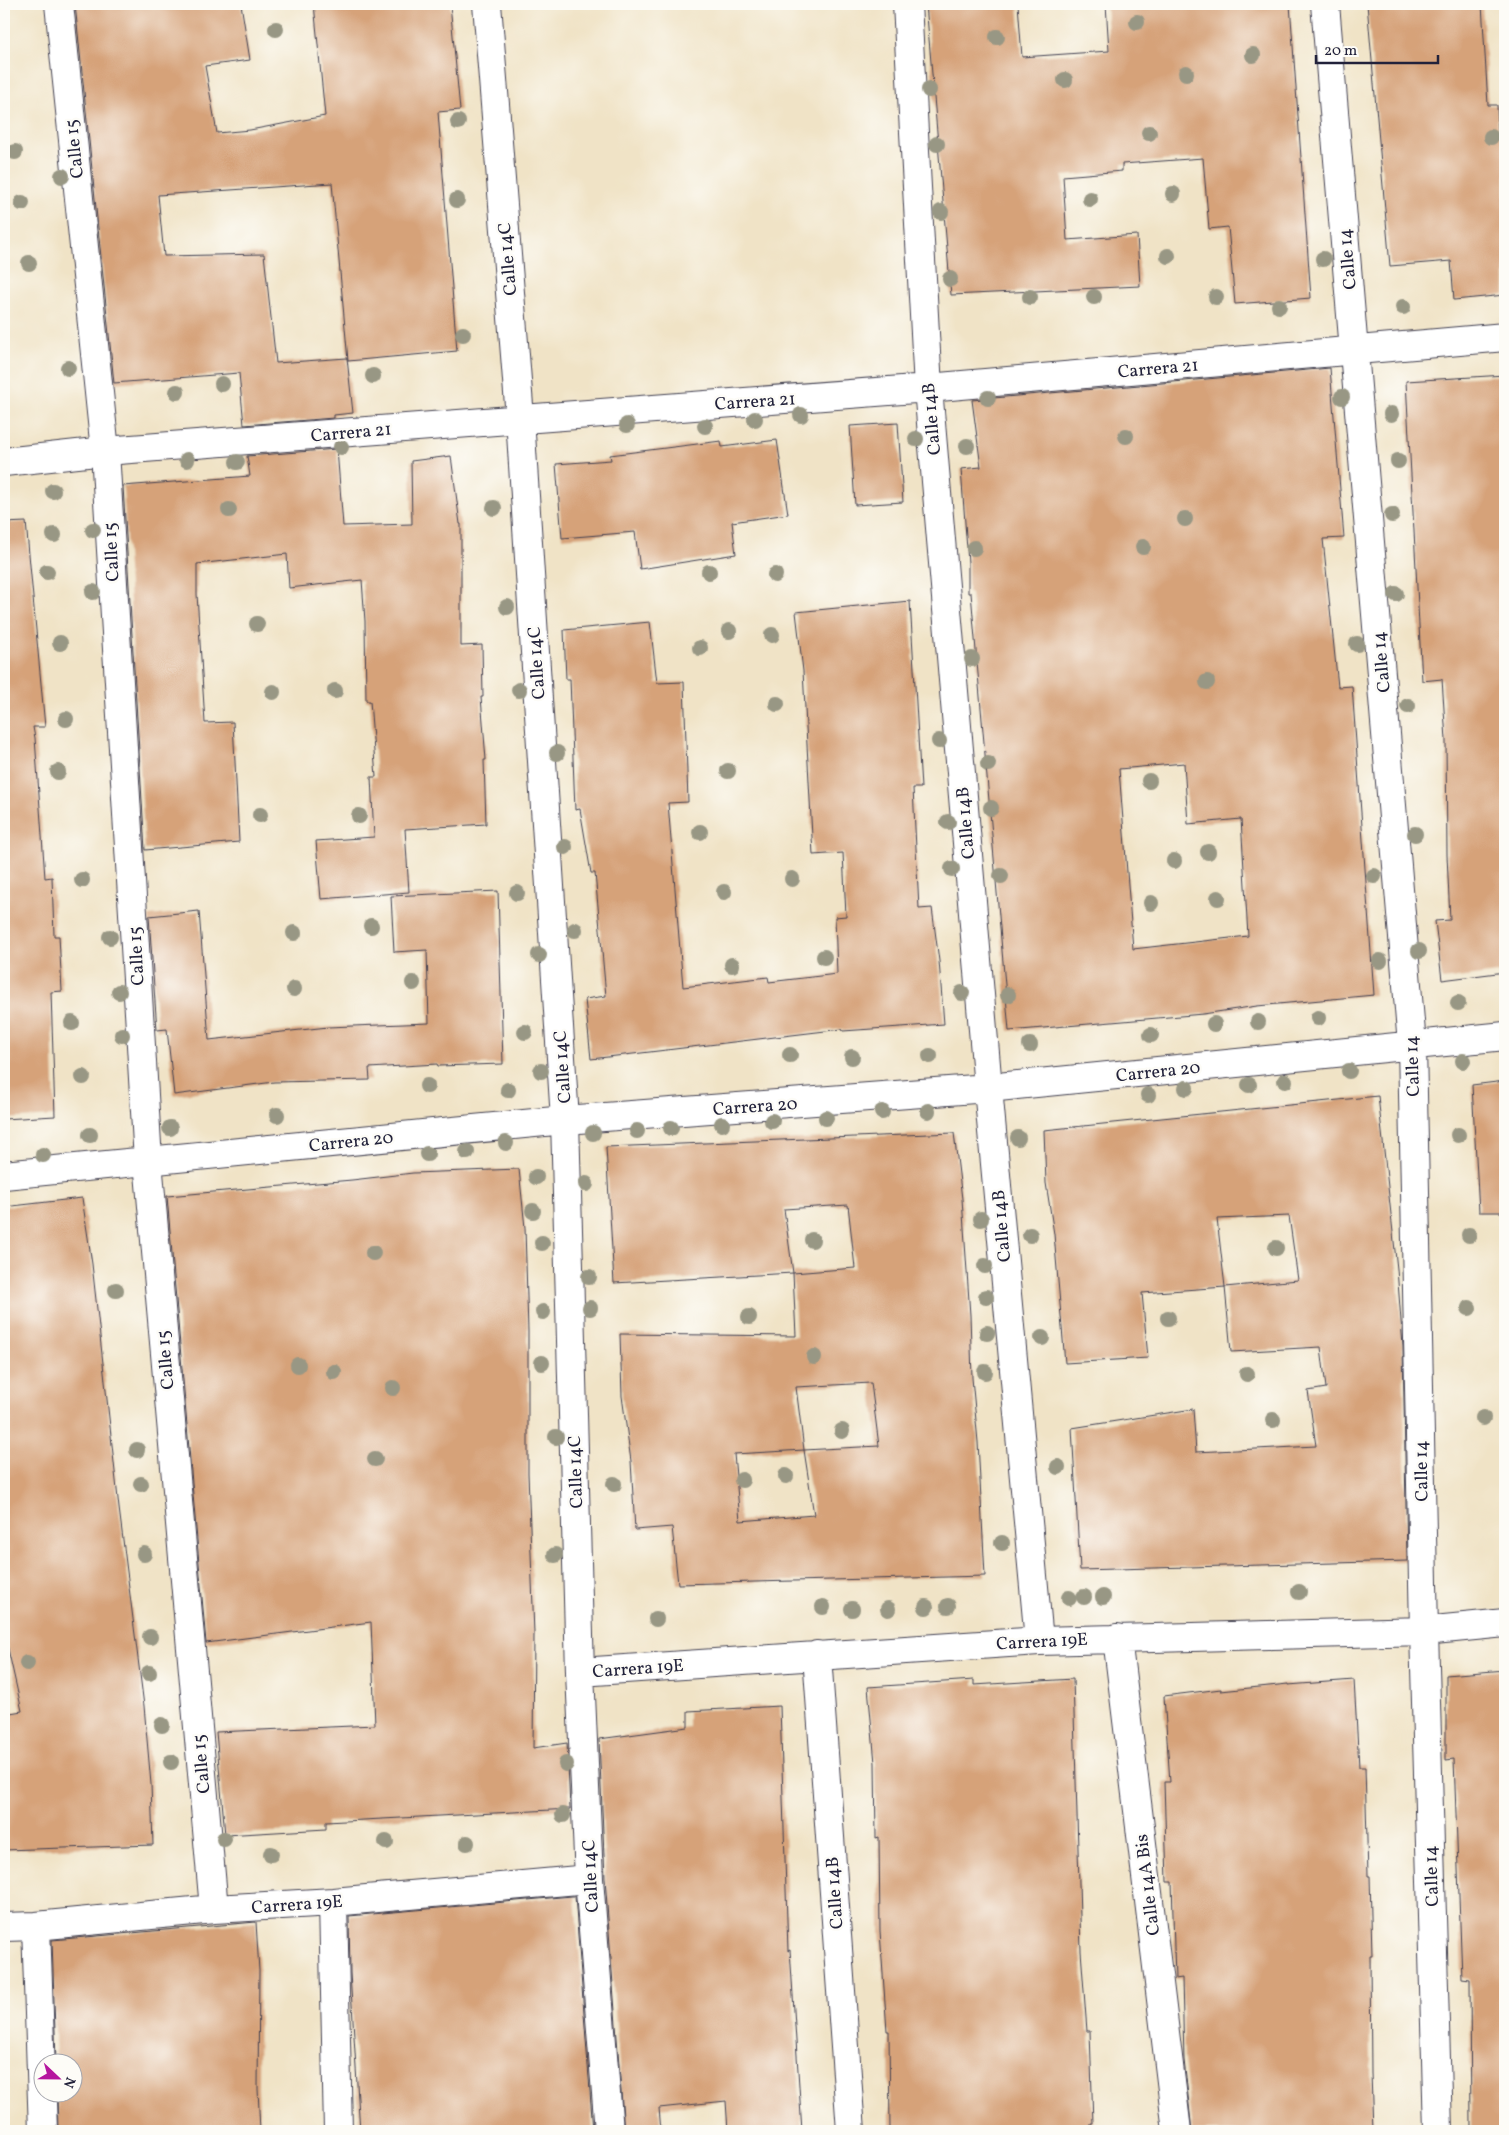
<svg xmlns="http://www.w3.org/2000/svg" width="1509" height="2135" font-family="Vollkorn,serif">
  <rect width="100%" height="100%" fill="#fdfcf7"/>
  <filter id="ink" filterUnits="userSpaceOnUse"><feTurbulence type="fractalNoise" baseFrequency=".02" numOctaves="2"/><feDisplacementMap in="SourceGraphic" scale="10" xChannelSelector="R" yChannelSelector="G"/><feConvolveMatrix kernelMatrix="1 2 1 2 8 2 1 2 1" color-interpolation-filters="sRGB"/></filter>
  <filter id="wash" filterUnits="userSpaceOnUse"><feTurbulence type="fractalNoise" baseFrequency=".0096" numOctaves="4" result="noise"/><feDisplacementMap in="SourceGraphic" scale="20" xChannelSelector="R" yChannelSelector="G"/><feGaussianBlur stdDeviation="1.12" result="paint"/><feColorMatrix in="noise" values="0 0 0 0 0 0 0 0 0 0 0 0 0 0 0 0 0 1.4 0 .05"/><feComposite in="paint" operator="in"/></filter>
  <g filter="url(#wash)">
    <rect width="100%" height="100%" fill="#f0e3c6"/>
    <g id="blocks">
      <path fill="#d6a279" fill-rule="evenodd" d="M 75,4 L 241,4 L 250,60 L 205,66 L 217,133 L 250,130 L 325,116 L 314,4 L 450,4 L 460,110 L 438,112 L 457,351 L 348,361 L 332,183 L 158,195 L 164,256 L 264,254 L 276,363 L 347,358 L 353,413 L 334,415 L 334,418 L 244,425 L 239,373 L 114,383 Z
        M 926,4 L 1018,4 L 1022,57 L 1109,51 L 1106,4 L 1290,4 L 1311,298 L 1235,304 L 1228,227 L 1209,229 L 1203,158 L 1122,164 L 1122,171 L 1063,176 L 1067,240 L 1137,235 L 1140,286 L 951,295 Z
        M 1367,4 L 1482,4 L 1488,105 L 1497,105 L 1498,131 L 1505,131 L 1505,295 L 1454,300 L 1451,261 L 1390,266 Z
        M 1330,368 L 1344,538 L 1323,539 L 1338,687 L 1352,686 L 1374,995 L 1257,1006 L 1203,1014 L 1009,1031 L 971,593 L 968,593 L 968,563 L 961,469 L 981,467 L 972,400 ZM 1184,763 L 1188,824 L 1241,819 L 1248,936 L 1133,949 L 1119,769 Z
        M 1505,375 L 1505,972 L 1442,980 L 1435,921 L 1450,920 L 1447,855 L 1446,740 L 1442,679 L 1422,681 L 1406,381 Z
        M 898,423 L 903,502 L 855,505 L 850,426 Z
        M 777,440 L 788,514 L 732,522 L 736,554 L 640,569 L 635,532 L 562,538 L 556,464 L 611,460 L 610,455 L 721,441 L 722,447 Z
        M 337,449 L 343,526 L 412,524 L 411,461 L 451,456 L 460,524 L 461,524 L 461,646 L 482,645 L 483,697 L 481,697 L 486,760 L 484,760 L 486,824 L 405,829 L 409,892 L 321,899 L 316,841 L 374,837 L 371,777 L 376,777 L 370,701 L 366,701 L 365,621 L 362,580 L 289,588 L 287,554 L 197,564 L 197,594 L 205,723 L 233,722 L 239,842 L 145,850 L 123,486 L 250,476 L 247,456 Z
        M 26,522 L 45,727 L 33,727 L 35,738 L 45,878 L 52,877 L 54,936 L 59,936 L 62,991 L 51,992 L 55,1116 L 4,1119 L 4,523 Z
        M 910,601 L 921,788 L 913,788 L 919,909 L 932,908 L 939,961 L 944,1024 L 843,1031 L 842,1029 L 591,1059 L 585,999 L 606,996 L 595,873 L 591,873 L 580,809 L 575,810 L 570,679 L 566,679 L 564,630 L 650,622 L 657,683 L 684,682 L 688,802 L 668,803 L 683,987 L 768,977 L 769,982 L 837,974 L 835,917 L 846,916 L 843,853 L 813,855 L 803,671 L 796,612 Z
        M 498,891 L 503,1064 L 438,1066 L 437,1064 L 369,1068 L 370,1080 L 274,1082 L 174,1095 L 167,1029 L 157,1030 L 149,916 L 199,911 L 209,1040 L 328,1027 L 429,1023 L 427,950 L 394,952 L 391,896 Z
        M 1505,1081 L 1505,1212 L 1479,1212 L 1472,1085 Z
        M 1378,1096 L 1397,1269 L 1403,1347 L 1407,1561 L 1080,1570 L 1072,1428 L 1193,1409 L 1196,1452 L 1316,1446 L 1308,1391 L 1326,1388 L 1321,1347 L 1231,1352 L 1225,1287 L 1142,1293 L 1148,1358 L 1065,1363 L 1054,1234 L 1046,1183 L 1044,1130 ZM 1289,1216 L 1298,1280 L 1225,1287 L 1217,1219 Z
        M 954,1133 L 962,1199 L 970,1315 L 972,1378 L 978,1442 L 985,1576 L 678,1584 L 672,1527 L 635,1530 L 631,1461 L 622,1396 L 620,1334 L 796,1336 L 793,1273 L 614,1283 L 606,1147 ZM 848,1205 L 855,1268 L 793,1273 L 784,1209 ZM 871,1383 L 879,1446 L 804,1450 L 796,1387 ZM 804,1450 L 814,1515 L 740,1521 L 734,1454 Z
        M 519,1169 L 525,1228 L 528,1331 L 528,1473 L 534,1634 L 533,1748 L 567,1743 L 570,1809 L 326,1822 L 326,1829 L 225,1835 L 216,1732 L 375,1725 L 371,1622 L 206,1643 L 167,1196 L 352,1180 L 413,1173 Z
        M 82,1198 L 92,1264 L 119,1508 L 144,1706 L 151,1784 L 153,1845 L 4,1850 L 4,1714 L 22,1711 L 4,1631 L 4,1207 Z
        M 1505,1670 L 1505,2131 L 1471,2131 L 1470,1979 L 1462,1978 L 1454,1759 L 1446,1760 L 1446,1675 Z
        M 1073,1679 L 1081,1951 L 1087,2031 L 1090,2031 L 1093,2124 L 1091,2124 L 1091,2131 L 890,2131 L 889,2031 L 887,2031 L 880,1931 L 879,1837 L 876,1838 L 875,1763 L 868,1687 L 974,1680 L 974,1685 Z
        M 1354,1680 L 1359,1767 L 1365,1767 L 1368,1876 L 1370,1876 L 1372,1956 L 1370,1956 L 1371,2073 L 1373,2131 L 1192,2131 L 1184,2060 L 1182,1978 L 1175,1979 L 1172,1882 L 1167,1882 L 1164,1782 L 1170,1782 L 1164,1696 L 1221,1689 L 1221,1691 L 1288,1684 L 1288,1685 Z
        M 780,1706 L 788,1951 L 790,1950 L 802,2131 L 728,2131 L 726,2101 L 659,2108 L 661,2131 L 624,2131 L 605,1878 L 599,1739 L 688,1727 L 688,1711 Z
        M 572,1896 L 575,1896 L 593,2131 L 360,2131 L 350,1973 L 349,1916 Z
        M 256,1922 L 259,1971 L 258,2089 L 260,2131 L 58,2131 L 57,2092 L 72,2092 L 72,2062 L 56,2062 L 52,1940 Z"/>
    </g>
  </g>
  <g filter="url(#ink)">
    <use href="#blocks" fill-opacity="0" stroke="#413f50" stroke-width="1"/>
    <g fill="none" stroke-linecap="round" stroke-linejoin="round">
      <g stroke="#413f50" stroke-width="30">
        <path id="street" d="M 59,4 L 105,451 L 148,1161 L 214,1909
          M 487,4 L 520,418 L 565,1120 L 580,1672 L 589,1879 L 609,2131
          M 907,4 L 928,388 L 988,1088 L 1039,1641
          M 1325,4 L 1412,1045 L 1424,1631 L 1438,2131
          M 4,462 L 105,451 L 928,388 L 1505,337
          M 4,1175 L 565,1120 L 988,1088 L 1505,1036
          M 1117,1638 L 1177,2131
          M 817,1655 L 851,2131
          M 580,1672 L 1039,1641 L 1424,1631 L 1505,1623
          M 333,1902 L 338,2131
          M 36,1926 L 43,2131
          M 4,1927 L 36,1926 L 214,1909 L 333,1902 L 589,1879"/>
      </g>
      <use href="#street" stroke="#fff" stroke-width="28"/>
    </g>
    <g fill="#989784">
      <circle cx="1137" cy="22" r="8"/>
      <circle cx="276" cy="29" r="8"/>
      <circle cx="997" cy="37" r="8"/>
      <circle cx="1253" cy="55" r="8"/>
      <circle cx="1186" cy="73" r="8"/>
      <circle cx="1065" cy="80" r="8"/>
      <circle cx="929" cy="90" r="8"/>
      <circle cx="458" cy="122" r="8"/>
      <circle cx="1149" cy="133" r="8"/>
      <circle cx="1491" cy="137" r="8"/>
      <circle cx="937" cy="144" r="8"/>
      <circle cx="15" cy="152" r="8"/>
      <circle cx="62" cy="176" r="8"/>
      <circle cx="1173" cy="194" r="8"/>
      <circle cx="1090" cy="199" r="8"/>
      <circle cx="457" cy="200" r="8"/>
      <circle cx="22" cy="203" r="8"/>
      <circle cx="941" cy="212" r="8"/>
      <circle cx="1168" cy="256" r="8"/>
      <circle cx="1323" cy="259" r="8"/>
      <circle cx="29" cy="263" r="8"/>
      <circle cx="950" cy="279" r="8"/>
      <circle cx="1030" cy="297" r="8"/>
      <circle cx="1094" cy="297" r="8"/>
      <circle cx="1216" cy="297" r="8"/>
      <circle cx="1279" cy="306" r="8"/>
      <circle cx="1403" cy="307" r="8"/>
      <circle cx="463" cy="334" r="8"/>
      <circle cx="68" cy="368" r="8"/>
      <circle cx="373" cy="376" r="8"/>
      <circle cx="222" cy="384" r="8"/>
      <circle cx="177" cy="392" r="8"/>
      <circle cx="1342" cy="397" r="8"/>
      <circle cx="988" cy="398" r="8"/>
      <circle cx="1391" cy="414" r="8"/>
      <circle cx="801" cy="415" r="8"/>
      <circle cx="755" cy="419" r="8"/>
      <circle cx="627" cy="425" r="8"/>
      <circle cx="705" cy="426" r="8"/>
      <circle cx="1126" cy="436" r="8"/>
      <circle cx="916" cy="439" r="8"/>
      <circle cx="967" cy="446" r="8"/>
      <circle cx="341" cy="447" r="8"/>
      <circle cx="187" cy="460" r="8"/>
      <circle cx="1398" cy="461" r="8"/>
      <circle cx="237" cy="462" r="8"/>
      <circle cx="53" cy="491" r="8"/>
      <circle cx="494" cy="508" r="8"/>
      <circle cx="229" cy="510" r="8"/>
      <circle cx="1392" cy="515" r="8"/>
      <circle cx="1185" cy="519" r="8"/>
      <circle cx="93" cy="530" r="8"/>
      <circle cx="54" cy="535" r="8"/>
      <circle cx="1143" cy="547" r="8"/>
      <circle cx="974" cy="548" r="8"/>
      <circle cx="47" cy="572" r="8"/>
      <circle cx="709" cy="572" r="8"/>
      <circle cx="775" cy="575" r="8"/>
      <circle cx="93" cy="592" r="8"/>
      <circle cx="1396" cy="594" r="8"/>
      <circle cx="507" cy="607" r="8"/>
      <circle cx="257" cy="624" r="8"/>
      <circle cx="729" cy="631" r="8"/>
      <circle cx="772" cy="635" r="8"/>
      <circle cx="60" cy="643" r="8"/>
      <circle cx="1357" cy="644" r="8"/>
      <circle cx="700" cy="648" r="8"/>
      <circle cx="972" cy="659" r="8"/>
      <circle cx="1207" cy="682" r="8"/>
      <circle cx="519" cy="690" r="8"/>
      <circle cx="335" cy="691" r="8"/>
      <circle cx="273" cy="692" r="8"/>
      <circle cx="777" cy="704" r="8"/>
      <circle cx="1408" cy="706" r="8"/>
      <circle cx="66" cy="719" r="8"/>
      <circle cx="939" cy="741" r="8"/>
      <circle cx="557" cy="753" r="8"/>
      <circle cx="988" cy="764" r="8"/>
      <circle cx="728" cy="771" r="8"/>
      <circle cx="58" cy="772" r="8"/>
      <circle cx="1149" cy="781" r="8"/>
      <circle cx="991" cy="808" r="8"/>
      <circle cx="260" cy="815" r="8"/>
      <circle cx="359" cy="816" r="8"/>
      <circle cx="948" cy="822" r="8"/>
      <circle cx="700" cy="832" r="8"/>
      <circle cx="1415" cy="834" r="8"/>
      <circle cx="565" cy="847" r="8"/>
      <circle cx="1208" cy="852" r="8"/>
      <circle cx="1174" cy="861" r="8"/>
      <circle cx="952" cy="869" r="8"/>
      <circle cx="1001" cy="876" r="8"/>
      <circle cx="1374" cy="876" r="8"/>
      <circle cx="792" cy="879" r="8"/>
      <circle cx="82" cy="880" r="8"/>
      <circle cx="724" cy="892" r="8"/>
      <circle cx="517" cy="893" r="8"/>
      <circle cx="1218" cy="898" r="8"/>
      <circle cx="1151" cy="903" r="8"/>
      <circle cx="371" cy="926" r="8"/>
      <circle cx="575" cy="930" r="8"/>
      <circle cx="294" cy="933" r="8"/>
      <circle cx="110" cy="937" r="8"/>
      <circle cx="1419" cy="951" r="8"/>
      <circle cx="539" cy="955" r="8"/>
      <circle cx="824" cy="957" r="8"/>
      <circle cx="1380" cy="961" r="8"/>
      <circle cx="732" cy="965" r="8"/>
      <circle cx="413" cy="983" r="8"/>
      <circle cx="294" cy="989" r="8"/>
      <circle cx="119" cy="992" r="8"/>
      <circle cx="962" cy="993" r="8"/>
      <circle cx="1008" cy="995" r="8"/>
      <circle cx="1458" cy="1003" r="8"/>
      <circle cx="1318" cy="1018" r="8"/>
      <circle cx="1258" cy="1022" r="8"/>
      <circle cx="72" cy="1023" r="8"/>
      <circle cx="1214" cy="1024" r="8"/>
      <circle cx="525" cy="1032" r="8"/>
      <circle cx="122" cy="1035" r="8"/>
      <circle cx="1151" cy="1035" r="8"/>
      <circle cx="1030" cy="1045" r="8"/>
      <circle cx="790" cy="1055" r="8"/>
      <circle cx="930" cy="1056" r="8"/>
      <circle cx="852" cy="1057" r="8"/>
      <circle cx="1463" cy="1061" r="8"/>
      <circle cx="541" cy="1071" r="8"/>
      <circle cx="1349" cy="1071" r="8"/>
      <circle cx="83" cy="1077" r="8"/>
      <circle cx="1285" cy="1081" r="8"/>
      <circle cx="1249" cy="1085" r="8"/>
      <circle cx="427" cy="1086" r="8"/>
      <circle cx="1186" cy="1088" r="8"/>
      <circle cx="508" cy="1090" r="8"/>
      <circle cx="1148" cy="1095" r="8"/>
      <circle cx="928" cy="1111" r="8"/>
      <circle cx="882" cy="1112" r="8"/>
      <circle cx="277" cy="1115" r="8"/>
      <circle cx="826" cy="1118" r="8"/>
      <circle cx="772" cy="1121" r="8"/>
      <circle cx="722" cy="1124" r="8"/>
      <circle cx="170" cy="1128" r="8"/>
      <circle cx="671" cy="1128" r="8"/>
      <circle cx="637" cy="1131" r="8"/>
      <circle cx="593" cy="1133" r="8"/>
      <circle cx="90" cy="1135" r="8"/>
      <circle cx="1458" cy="1135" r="8"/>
      <circle cx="1018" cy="1138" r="8"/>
      <circle cx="506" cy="1143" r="8"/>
      <circle cx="467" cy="1152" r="8"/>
      <circle cx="427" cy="1154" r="8"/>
      <circle cx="43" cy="1155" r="8"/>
      <circle cx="536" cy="1177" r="8"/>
      <circle cx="586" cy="1184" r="8"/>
      <circle cx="533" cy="1211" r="8"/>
      <circle cx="981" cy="1219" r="8"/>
      <circle cx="1030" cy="1235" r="8"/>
      <circle cx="1469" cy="1235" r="8"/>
      <circle cx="812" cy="1240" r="8"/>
      <circle cx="542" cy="1243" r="8"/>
      <circle cx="1276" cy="1248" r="8"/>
      <circle cx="373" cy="1253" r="8"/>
      <circle cx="985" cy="1266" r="8"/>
      <circle cx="589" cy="1277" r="8"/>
      <circle cx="116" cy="1290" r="8"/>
      <circle cx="986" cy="1297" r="8"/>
      <circle cx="590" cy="1308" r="8"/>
      <circle cx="1469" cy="1308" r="8"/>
      <circle cx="543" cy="1312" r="8"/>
      <circle cx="749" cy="1317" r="8"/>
      <circle cx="1168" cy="1318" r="8"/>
      <circle cx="987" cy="1333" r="8"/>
      <circle cx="1042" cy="1338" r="8"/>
      <circle cx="814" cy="1357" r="8"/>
      <circle cx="542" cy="1363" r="8"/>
      <circle cx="298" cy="1365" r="8"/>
      <circle cx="334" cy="1372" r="8"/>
      <circle cx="985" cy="1372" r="8"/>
      <circle cx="1247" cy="1374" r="8"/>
      <circle cx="393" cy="1388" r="8"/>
      <circle cx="1483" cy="1418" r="8"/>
      <circle cx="1273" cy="1420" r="8"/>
      <circle cx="842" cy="1431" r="8"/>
      <circle cx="556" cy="1437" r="8"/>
      <circle cx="137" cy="1450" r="8"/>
      <circle cx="375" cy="1459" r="8"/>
      <circle cx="1058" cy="1467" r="8"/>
      <circle cx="786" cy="1476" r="8"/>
      <circle cx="742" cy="1480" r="8"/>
      <circle cx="141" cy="1484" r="8"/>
      <circle cx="614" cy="1484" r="8"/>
      <circle cx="1002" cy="1543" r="8"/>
      <circle cx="144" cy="1554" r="8"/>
      <circle cx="555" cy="1555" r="8"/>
      <circle cx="1299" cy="1592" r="8"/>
      <circle cx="1084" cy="1597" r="8"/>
      <circle cx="1103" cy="1597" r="8"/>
      <circle cx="1069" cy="1598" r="8"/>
      <circle cx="948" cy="1606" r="8"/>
      <circle cx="823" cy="1607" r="8"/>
      <circle cx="926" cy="1607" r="8"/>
      <circle cx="852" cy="1609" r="8"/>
      <circle cx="888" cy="1609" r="8"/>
      <circle cx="656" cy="1619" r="8"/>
      <circle cx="150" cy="1637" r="8"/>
      <circle cx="27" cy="1663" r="8"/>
      <circle cx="149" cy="1673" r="8"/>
      <circle cx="162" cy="1725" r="8"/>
      <circle cx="171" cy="1762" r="8"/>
      <circle cx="566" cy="1764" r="8"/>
      <circle cx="563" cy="1815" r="8"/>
      <circle cx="224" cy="1839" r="8"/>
      <circle cx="386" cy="1842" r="8"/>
      <circle cx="467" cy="1843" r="8"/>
      <circle cx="271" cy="1854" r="8"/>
    </g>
  </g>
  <g text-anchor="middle" stroke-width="5" stroke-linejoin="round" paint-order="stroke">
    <g font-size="18" fill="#22223b" stroke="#fdfcf7">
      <text transform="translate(74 149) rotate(-96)" y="6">Calle 15</text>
      <text transform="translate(507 259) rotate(-95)" y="6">Calle 14C</text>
      <text transform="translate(1347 259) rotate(-95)" y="6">Calle 14</text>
      <text transform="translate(1158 368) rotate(-5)" y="6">Carrera 21</text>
      <text transform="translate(755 401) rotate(-4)" y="6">Carrera 21</text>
      <text transform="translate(931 419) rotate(-95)" y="6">Calle 14B</text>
      <text transform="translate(351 432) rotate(-5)" y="6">Carrera 21</text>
      <text transform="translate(111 552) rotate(-93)" y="6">Calle 15</text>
      <text transform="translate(1381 662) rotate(-95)" y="6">Calle 14</text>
      <text transform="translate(536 663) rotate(-94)" y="6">Calle 14C</text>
      <text transform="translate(965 823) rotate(-95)" y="6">Calle 14B</text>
      <text transform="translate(136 956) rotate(-93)" y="6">Calle 15</text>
      <text transform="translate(1412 1066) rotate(-92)" y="6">Calle 14</text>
      <text transform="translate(562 1067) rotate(-94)" y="6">Calle 14C</text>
      <text transform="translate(1158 1071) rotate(-6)" y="6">Carrera 20</text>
      <text transform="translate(755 1106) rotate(-4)" y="6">Carrera 20</text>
      <text transform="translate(351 1141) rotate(-6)" y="6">Carrera 20</text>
      <text transform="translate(1001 1226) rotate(-95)" y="6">Calle 14B</text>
      <text transform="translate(165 1360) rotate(-95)" y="6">Calle 15</text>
      <text transform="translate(1421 1471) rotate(-91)" y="6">Calle 14</text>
      <text transform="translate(575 1472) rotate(-92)" y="6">Calle 14C</text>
      <text transform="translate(1042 1641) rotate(-3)" y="6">Carrera 19E</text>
      <text transform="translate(638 1668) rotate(-4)" y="6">Carrera 19E</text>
      <text transform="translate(201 1764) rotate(-95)" y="6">Calle 15</text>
      <text transform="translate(590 1876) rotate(-93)" y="6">Calle 14C</text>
      <text transform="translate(1431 1876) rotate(-92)" y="6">Calle 14</text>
      <text transform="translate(1147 1885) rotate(-97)" y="6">Calle 14A Bis</text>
      <text transform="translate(834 1893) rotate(-94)" y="6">Calle 14B</text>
      <text transform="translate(297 1904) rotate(-4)" y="6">Carrera 19E</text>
    </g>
  </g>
  <rect width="1509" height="2135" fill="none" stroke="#fdfcf7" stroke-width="20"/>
  <g transform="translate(58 2078) rotate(112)"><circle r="24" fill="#fdfcf7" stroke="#a5a5ac"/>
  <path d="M0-4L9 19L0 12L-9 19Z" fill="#b5179e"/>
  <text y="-8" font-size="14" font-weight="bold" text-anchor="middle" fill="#22223b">N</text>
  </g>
  <path d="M1316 55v8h122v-8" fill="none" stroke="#22223b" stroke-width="2.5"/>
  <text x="1324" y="55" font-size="15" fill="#22223b" stroke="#fdfcf7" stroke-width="4" paint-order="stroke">20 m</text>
</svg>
